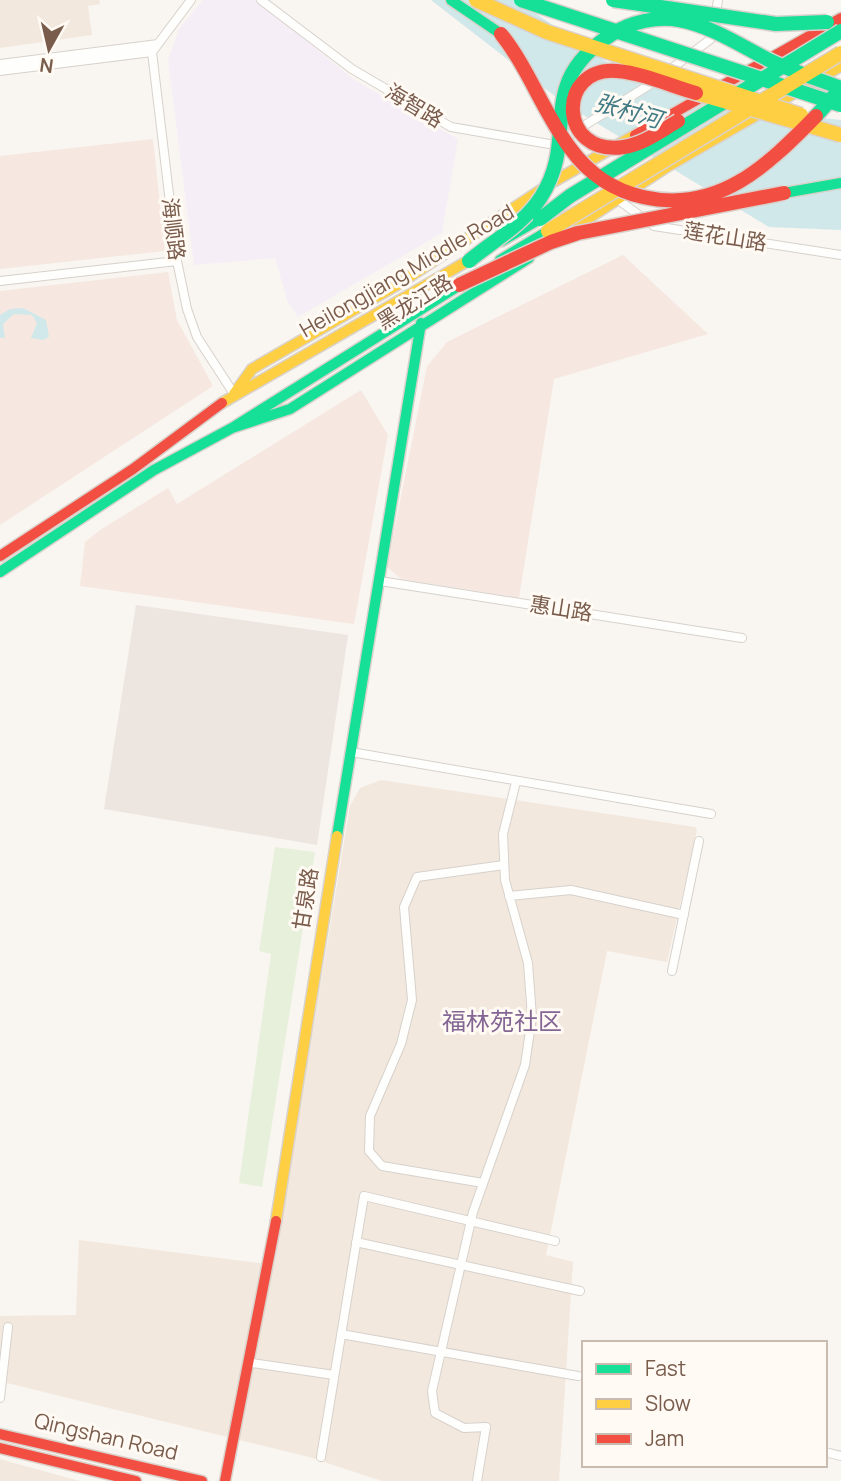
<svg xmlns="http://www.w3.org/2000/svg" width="841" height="1481" font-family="Manrope,'Noto Sans SC',sans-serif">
  <rect width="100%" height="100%" fill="#f9f5f0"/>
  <path fill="#f2e8de" d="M 0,0 L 99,0 L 100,4 L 88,6 L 92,35 L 0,48 Z
    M 381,780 L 695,827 L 697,830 L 667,962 L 607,951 L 546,1255 L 573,1262 L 559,1481 L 382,1481 L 309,1457 L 3,1382 L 0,1391 L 0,1316 L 76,1315 L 79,1240 L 274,1265 L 350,806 L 360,788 Z
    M 0,1459 L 21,1465 L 80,1481 L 0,1481 Z"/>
  <path fill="#f6e8e1" d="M 153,139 L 165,251 L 0,269 L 0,156 Z
    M 623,255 L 708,334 L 554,379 L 519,598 L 401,579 L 387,567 L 427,366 L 447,342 Z
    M 168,272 L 177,320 L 213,386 L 0,525 L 0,291 Z
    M 361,390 L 388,435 L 354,624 L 80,586 L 85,542 L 100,530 L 168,488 L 177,504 Z"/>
  <path fill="#ede5e0" d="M 136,605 L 348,635 L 317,845 L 104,809 Z"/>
  <path fill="#f6eef6" d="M 203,0 L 256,0 L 356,81 L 458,139 L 442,233 L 298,317 L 288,303 L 275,258 L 194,265 L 168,60 L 179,29 Z"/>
  <path fill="#e7f0db" d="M 275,847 L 315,852 L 262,1187 L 239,1183 L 271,954 L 259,951 Z"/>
  <path fill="#d0e8ea" d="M 431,0 L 516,0 L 626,75 L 783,114 L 841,120 L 841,230 L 769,227 L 565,104 Z
    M 23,308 L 46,320 L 49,337 L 43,340 L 31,338 L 37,323 L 32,315 L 14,314 L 3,324 L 5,338 L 0,338 L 0,315 L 10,309 Z"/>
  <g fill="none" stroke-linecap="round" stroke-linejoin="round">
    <g stroke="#d7d1cb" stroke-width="10">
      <path id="street" d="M 261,0 L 352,69 L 451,127 L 561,146
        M 152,52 L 177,261 L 187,309 L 197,337 L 234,394
        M 0,64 L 158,44
        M 0,71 L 152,52 L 191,0
        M 667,72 L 712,38 L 718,0
        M 561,140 L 654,82
        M 617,199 L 654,226 L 841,255
        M 0,281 L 177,261
        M 380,581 L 742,638
        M 351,752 L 711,814
        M 509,896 L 571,890 L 684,915
        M 672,971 L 699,841
        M 483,1183 L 382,1166 L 369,1151 L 370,1116 L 401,1044 L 412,1000 L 404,907 L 417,877 L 504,865
        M 356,1242 L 580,1291
        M 341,1334 L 578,1376
        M 252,1363 L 334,1375
        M 0,1398 L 8,1327
        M 825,1452 L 841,1456
        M 321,1457 L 364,1196 L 555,1241
        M 477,1481 L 486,1427 L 464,1428 L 435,1413 L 432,1391 L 473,1212 L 525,1065 L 532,1017 L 528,963 L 505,880 L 503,834 L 516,782"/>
    </g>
    <g stroke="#d9d2cb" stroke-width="13">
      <path id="fast" d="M 451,0 L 501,34
        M 784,193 L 841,183
        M 502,241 L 540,219
        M 500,260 L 548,231
        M 232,428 L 290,409 L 529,258
        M 0,572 L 154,470 L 232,428 L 468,280
        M 337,836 L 421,323"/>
    </g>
    <g stroke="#d9d2cb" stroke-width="13">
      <path id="slow" d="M 560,237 L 665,168 L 841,66
        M 234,394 L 252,369 L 397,285 L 553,182 L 635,135
        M 222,403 L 478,255
        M 276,1221 L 337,836"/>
    </g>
    <g stroke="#d9d2cb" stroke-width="13">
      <path id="jam" d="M 635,135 L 841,18
        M 0,556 L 133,469 L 222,403
        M 0,1434 L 202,1481
        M 0,1448 L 136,1481
        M 225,1481 L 276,1221"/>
    </g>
    <use href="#street" stroke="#fefefd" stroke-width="8"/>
    <use href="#fast" stroke="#16e098" stroke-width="10"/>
    <use href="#slow" stroke="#ffcf43" stroke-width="10"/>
    <use href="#jam" stroke="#f24e42" stroke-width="10"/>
    <g stroke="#dad1cc" stroke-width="17" stroke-linecap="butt">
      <path id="fast-bridge" d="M 521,0 L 841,105
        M 613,0 L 776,24 L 827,22
        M 540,219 L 570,196 L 841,31
        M 469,261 C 493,241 524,224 541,197 C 581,134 532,85 612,34 C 631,22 657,16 679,20 C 712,26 741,46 771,61 C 794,72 818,79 841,88 L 816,116"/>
    </g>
    <g stroke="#dad1cc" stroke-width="17" stroke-linecap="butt">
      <path id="slow-bridge" d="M 476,0 L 547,32 L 801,115
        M 696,93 L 841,135
        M 548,231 L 841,53"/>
    </g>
    <g stroke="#dad1cc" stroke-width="17" stroke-linecap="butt">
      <path id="jam-bridge" d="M 501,34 C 529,69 543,112 570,148 C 588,173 612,190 643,197 C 718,214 767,166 816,116
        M 678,121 C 662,130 644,144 624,147 C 558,157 556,66 617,71 C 643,73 671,86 696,93
        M 459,285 L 551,242 L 578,233 L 784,193"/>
    </g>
    <use href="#fast-bridge" stroke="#16e098" stroke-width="14"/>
    <use href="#slow-bridge" stroke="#ffcf43" stroke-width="14"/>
    <use href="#jam-bridge" stroke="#f24e42" stroke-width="14"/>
  </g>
  <g text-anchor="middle" stroke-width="6" stroke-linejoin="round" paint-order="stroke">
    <g font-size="21" fill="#7a5c4d" stroke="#fffaf3">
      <text transform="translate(414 106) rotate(31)" y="7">海智路</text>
      <text transform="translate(173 229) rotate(83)" y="7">海顺路</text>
      <text transform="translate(725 237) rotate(9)" y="7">莲花山路</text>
      <text transform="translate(407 271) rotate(-30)" y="7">Heilongjiang Middle Road</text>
      <text transform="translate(415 302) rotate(-32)" y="7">黑龙江路</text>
      <text transform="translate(561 609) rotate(9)" y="7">惠山路</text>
      <text transform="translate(306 899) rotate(-81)" y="7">甘泉路</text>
      <text transform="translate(106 1437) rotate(13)" y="7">Qingshan Road</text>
    </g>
    <g font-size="23" font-style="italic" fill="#437c86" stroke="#fffaf3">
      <text transform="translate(628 111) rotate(16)" y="8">张村河</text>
    </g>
    <g font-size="24" fill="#846695" stroke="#fffaf3">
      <text x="502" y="1030">福林苑社区</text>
    </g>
  </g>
  <rect x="582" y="1341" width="245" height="126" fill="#fffaf3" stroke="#cabbb1" stroke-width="2"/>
  <rect x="596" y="1364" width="35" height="10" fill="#16e098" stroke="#cabbb1" stroke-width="2"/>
  <text x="645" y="1376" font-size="21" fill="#7a5c4d">Fast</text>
  <rect x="596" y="1399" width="35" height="10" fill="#ffcf43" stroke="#cabbb1" stroke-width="2"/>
  <text x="645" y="1411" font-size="21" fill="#7a5c4d">Slow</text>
  <rect x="596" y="1434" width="35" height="10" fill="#f24e42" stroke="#cabbb1" stroke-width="2"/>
  <text x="645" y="1446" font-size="21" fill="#7a5c4d">Jam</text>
  <g transform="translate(49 49) rotate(188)" stroke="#fffaf3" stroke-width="5" paint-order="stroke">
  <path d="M0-5L12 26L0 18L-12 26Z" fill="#7a5c4d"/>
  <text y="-10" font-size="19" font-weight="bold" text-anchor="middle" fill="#7a5c4d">N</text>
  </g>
</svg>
